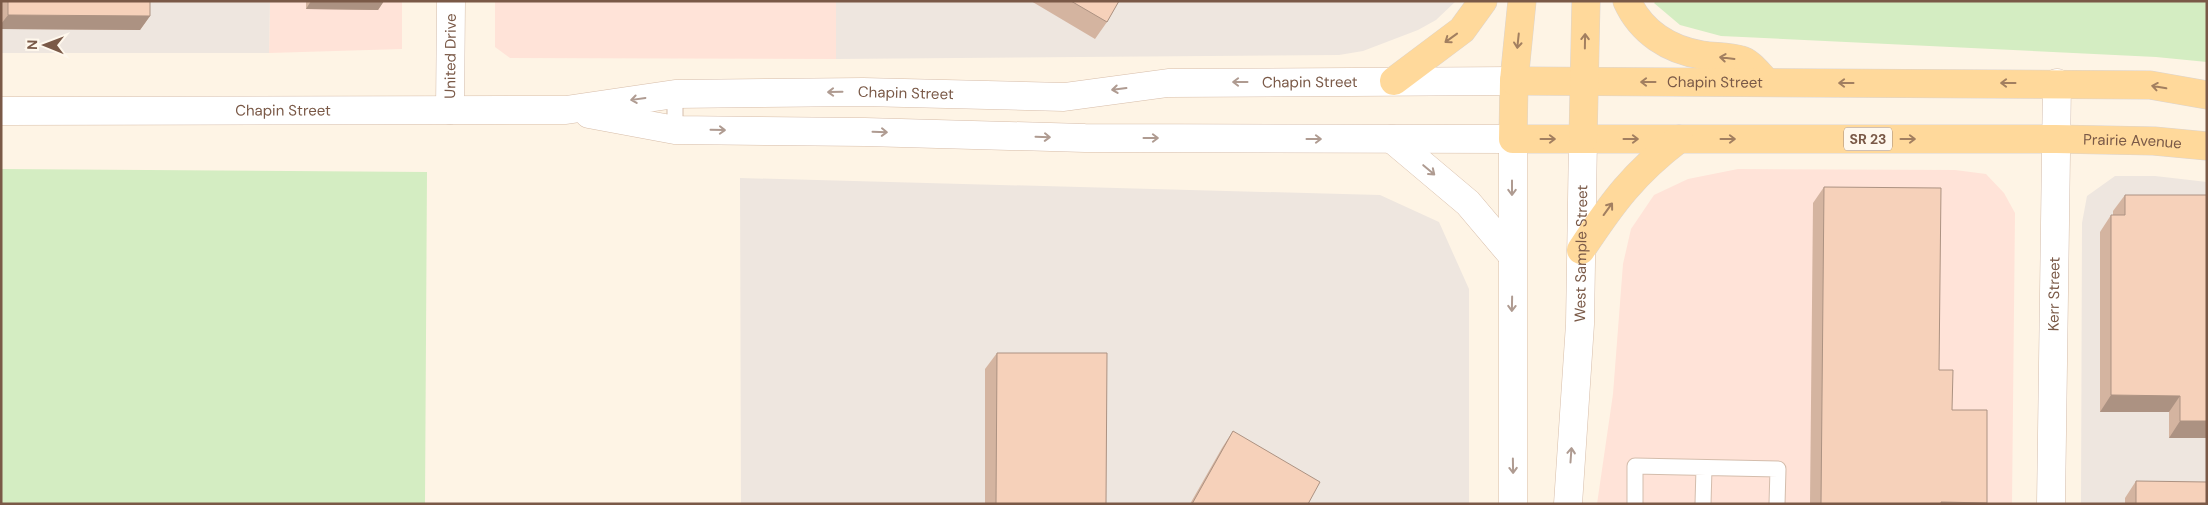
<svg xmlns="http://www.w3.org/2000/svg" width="2208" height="505" font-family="'DM Sans',sans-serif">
  <rect width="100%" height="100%" fill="#fef4e5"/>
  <path fill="#ffe3d8" d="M 270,1 L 402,1 L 402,49 L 269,53 Z
    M 495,1 L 836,1 L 836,59 L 510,58 L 495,47 Z
    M 1738,169 L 1955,170 L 1986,174 L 2004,193 L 2015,213 L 2012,504 L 1597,504 L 1613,394 L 1623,264 L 1631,229 L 1654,195 L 1688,179 Z"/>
  <path fill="#eee6df" d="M 1,1 L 270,1 L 269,53 L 1,53 Z
    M 836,1 L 1456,1 L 1436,20 L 1418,30 L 1363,51 L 1339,55 L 836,59 Z
    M 2115,176 L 2155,176 L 2207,182 L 2207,504 L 2081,504 L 2082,223 L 2087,196 Z
    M 740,178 L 1380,195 L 1439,222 L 1469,289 L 1469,504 L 741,504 Z"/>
  <path fill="#d4edc2" d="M 1656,1 L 2207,1 L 2207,62 L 2156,57 L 1721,36 L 1680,25 L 1654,3 Z
    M 1,169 L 427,172 L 425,504 L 1,504 Z"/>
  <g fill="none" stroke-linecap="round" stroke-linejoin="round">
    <g stroke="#d4bdac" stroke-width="17">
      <path id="service" d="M 675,94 L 675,130
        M 1635,504 L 1635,466 L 1778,469 L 1777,504
        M 1703,504 L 1704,468"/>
    </g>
    <g stroke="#d4bdac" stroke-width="29">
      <g id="minor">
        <path id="s1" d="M 2051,504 L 2057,83"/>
      </g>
    </g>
    <g stroke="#d4bdac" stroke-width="29">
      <g id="tertiary">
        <path id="s2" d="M 450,110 L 451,1"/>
      </g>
    </g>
    <g stroke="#d7bda9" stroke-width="29">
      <g id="secondary">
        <path id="s3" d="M 1,111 L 566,110 L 675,94 L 863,92 L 1064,97 L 1168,83 L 1514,81"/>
        <path d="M 589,114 L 675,130 L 865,132 L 1085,138 L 1513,139 L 1513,504"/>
        <path d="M 1392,139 L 1468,203 L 1512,255"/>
        <path id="s4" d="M 1568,504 L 1580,324 L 1583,139"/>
      </g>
    </g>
    <g stroke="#dcd4cf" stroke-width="29">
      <g id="primary">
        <path id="s5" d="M 1522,1 L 1514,81 L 1513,139 L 2056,139 L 2154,141 L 2207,146"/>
        <path d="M 1627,1 C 1641,32 1669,50 1702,55 C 1715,57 1729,56 1741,60 C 1750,62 1760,76 1767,82"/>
        <path d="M 1394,81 L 1462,30 L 1483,1"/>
        <path id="s6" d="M 1514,81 L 2150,85 L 2207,95"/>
        <path d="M 1583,139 L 1586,1"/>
        <path d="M 1581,250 C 1612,203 1634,173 1679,139"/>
      </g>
    </g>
    <use href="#service" stroke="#fff" stroke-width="15"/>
    <use href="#minor" stroke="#fff" stroke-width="28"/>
    <use href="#tertiary" stroke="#fff" stroke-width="28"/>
    <use href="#secondary" stroke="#fff" stroke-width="28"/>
    <use href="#primary" stroke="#ffd99b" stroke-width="28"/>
  </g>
  <path fill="#d4b4a0" d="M 1,1 L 150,1 L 150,16 L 140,30 L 1,29 Z
    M 306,1 L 384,1 L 378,10 L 306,9 Z
    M 1031,1 L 1119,1 L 1107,22 L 1095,39 Z
    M 1824,187 L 1939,370 L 1952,410 L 1986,504 L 1810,504 L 1813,203 Z
    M 2125,195 L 2207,438 L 2169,438 L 2169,412 L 2100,412 L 2100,232 L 2111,215 L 2113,215 L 2113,211 Z
    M 997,353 L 1106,504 L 985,504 L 985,369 Z
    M 1233,431 L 1308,504 L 1190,504 L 1222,448 Z
    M 2136,481 L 2207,504 L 2125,504 L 2125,498 Z"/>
  <path fill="#ac9282" d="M 311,1 L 384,1 L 378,10 L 306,9 Z
    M 8,15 L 150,16 L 140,30 L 1,29 L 1,24 Z
    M 2111,395 L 2180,396 L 2169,412 L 2100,412 Z
    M 2180,421 L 2207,421 L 2207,438 L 2169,438 Z
    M 1941,502 L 1987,503 L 1986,504 L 1940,504 Z"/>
  <path fill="#f6d1ba" stroke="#ac9282" d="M 8,1 L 150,1 L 150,16 L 8,15 Z
    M 1071,1 L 1119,1 L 1107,22 Z
    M 1824,187 L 1941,188 L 1939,370 L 1953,370 L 1952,410 L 1987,410 L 1987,503 L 1941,502 L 1941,504 L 1821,504 Z
    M 2125,195 L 2207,195 L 2207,421 L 2180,421 L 2180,396 L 2111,395 L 2111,215 L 2125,215 Z
    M 997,353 L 1107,353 L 1106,504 L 996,504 Z
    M 1233,431 L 1320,482 L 1308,504 L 1192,504 Z
    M 2136,481 L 2207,482 L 2207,504 L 2136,504 Z"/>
  <defs><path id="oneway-shaft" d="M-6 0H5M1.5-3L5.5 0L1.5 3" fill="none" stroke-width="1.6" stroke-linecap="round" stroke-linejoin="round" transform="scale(1.25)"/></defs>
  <g stroke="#a27f60">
    <use href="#oneway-shaft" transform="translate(1451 38) rotate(144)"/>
    <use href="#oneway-shaft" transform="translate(1518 41) rotate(96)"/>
    <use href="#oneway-shaft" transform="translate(1585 41) rotate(-89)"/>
    <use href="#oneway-shaft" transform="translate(1727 58) rotate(-173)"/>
    <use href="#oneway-shaft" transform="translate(1648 82) rotate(-180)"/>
    <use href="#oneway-shaft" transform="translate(1846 83) rotate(-180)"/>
    <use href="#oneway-shaft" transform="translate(2008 83) rotate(-180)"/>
    <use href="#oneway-shaft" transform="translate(2159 87) rotate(-170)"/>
    <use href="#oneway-shaft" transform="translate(1548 139)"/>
    <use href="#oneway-shaft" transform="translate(1631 139)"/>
    <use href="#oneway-shaft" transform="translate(1728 139)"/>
    <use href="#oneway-shaft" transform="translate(1908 139)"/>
    <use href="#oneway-shaft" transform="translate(1608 209) rotate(-54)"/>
  </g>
  <g stroke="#af9b91">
    <use href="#oneway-shaft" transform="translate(1240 82) rotate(180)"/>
    <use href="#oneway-shaft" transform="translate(1119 89) rotate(173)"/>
    <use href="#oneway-shaft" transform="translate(835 92) rotate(179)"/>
    <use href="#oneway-shaft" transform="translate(638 99) rotate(172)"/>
    <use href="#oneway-shaft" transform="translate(718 130) rotate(1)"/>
    <use href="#oneway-shaft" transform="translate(880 132) rotate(2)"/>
    <use href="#oneway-shaft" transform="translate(1043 137) rotate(2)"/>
    <use href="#oneway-shaft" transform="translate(1151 138)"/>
    <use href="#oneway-shaft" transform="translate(1314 139)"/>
    <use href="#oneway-shaft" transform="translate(1429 170) rotate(40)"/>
    <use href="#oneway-shaft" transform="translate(1512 188) rotate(90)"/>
    <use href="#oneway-shaft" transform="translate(1512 304) rotate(91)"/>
    <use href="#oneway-shaft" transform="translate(1571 455) rotate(-86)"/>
    <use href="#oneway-shaft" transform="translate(1513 466) rotate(89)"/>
  </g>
  <g text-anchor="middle" stroke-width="4" stroke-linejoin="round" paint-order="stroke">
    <rect fill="#fff8ed" stroke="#a28979" stroke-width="1" x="1844" y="127.5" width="48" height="23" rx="4"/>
    <g font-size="14" font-weight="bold" fill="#7a5947">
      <text x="1868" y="144">SR 23</text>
    </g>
    <g font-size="15" fill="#7a5947" stroke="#fff8ed">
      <text dy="5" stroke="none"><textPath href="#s2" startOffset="54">United Drive</textPath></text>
      <text dy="5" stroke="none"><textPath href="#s3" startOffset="1311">Chapin Street</textPath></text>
      <text dy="5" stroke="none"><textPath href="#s6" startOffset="201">Chapin Street</textPath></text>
      <text dy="5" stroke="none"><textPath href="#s3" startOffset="906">Chapin Street</textPath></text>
      <text dy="5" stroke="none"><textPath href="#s3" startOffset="282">Chapin Street</textPath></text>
      <text dy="5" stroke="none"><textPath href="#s5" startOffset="758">Prairie Avenue</textPath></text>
      <text dy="5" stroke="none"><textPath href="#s4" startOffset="251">West Sample Street</textPath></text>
      <text dy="5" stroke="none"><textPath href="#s1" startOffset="210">Kerr Street</textPath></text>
    </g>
  </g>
  <rect width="2208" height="505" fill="none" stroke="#7a5947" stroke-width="5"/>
  <g transform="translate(45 45) rotate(271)" stroke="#fff8ed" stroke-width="4" paint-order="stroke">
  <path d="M0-4L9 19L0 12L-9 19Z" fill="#7a5947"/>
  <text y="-8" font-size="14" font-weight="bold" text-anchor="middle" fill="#7a5947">N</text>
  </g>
</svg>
